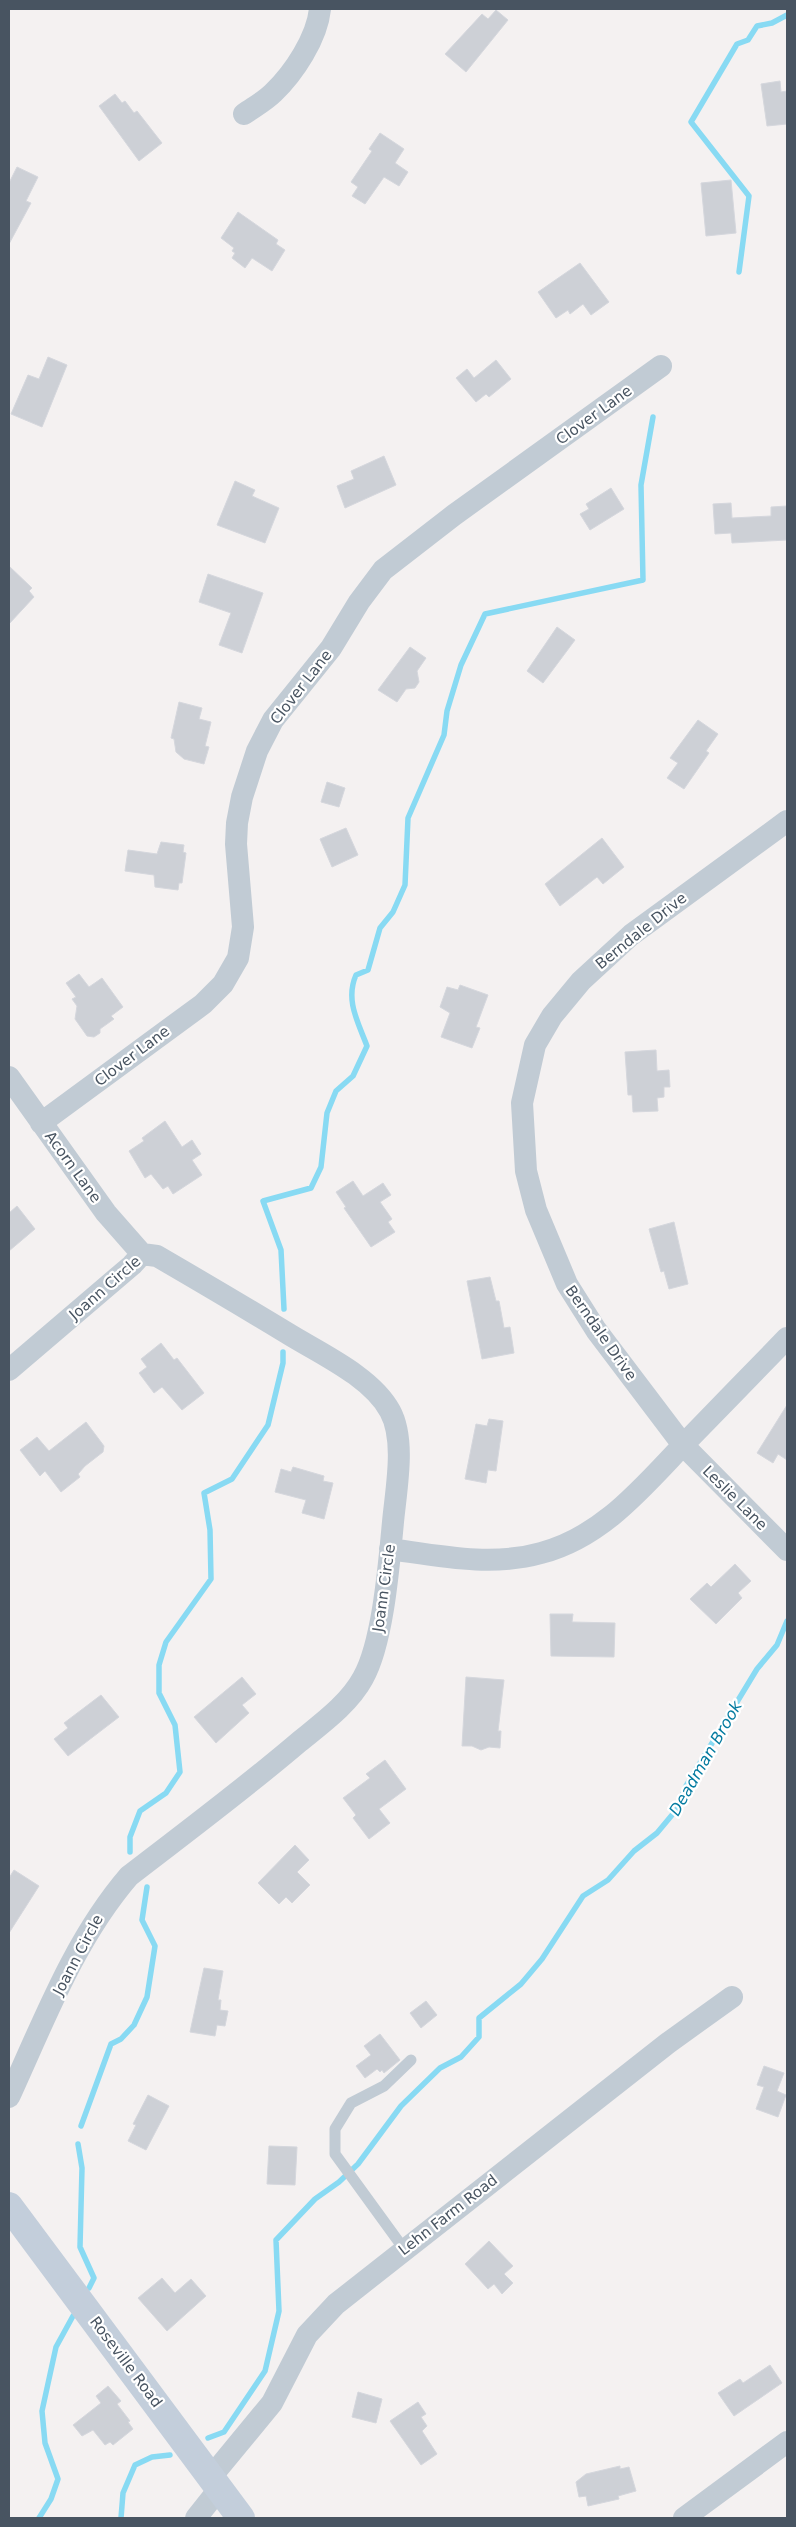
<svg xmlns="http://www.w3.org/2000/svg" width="796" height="2527" font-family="'DejaVu Sans',sans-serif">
  <rect width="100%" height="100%" fill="#f4f1f1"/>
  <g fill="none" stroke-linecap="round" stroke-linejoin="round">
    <path stroke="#88daf3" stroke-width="5.5" d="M 739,272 L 749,196 L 691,122 L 737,44 L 748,40 L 757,26 L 772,23 L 787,15
      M 284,1309 L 281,1250 L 263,1201 L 311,1188 L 321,1167 L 327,1113 L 336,1091 L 353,1076 L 367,1046 C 358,1022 345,1000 356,975 L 368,970 L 380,928 L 393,912 L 405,885 L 408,818 L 444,735 L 447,711 L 461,665 L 485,614 L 643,580 L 641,485 L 653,417
      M 130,1852 L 130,1837 L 140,1811 L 166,1793 L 180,1772 L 175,1725 L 159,1693 L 159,1665 L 166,1642 L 211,1579 L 210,1530 L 204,1493 L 232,1479 L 268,1425 L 283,1363 L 283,1352
      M 81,2126 L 111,2044 L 121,2039 L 134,2025 L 147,1997 L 155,1946 L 142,1920 L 147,1887
      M 78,2144 L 82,2168 L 80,2247 L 94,2278 L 89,2288
      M 208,2438 L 224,2432 L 265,2371 L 279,2311 L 276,2240 L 315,2199 L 339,2182 L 358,2164 L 401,2106 L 440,2068 L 461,2057 L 479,2037 L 479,2018 L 521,1984 L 542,1959 L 583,1896 L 608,1880 L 634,1851 L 657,1833 L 677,1809 L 686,1786 L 703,1758 L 757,1669 L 777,1645 L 787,1621
      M 39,2518 L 51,2499 L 58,2479 L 45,2443 L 42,2411 L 56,2347 L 73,2316
      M 121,2518 L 123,2493 L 135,2465 L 152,2457 L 170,2455"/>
  </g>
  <path fill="#cdd0d6" stroke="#d5d7dd" d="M 496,10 L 508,20 L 466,72 L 445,54 L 482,14 L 488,19 Z
    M 780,81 L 781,92 L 787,91 L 787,124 L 767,126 L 761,84 Z
    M 115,94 L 122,103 L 125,101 L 134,113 L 137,111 L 162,143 L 139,161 L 99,106 Z
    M 380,133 L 404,149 L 395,163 L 408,172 L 399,186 L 384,177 L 365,204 L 352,196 L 358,187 L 351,182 L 372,151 L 369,149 Z
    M 17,167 L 38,177 L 26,201 L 31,203 L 9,244 L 9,183 Z
    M 731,180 L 736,233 L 706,236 L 701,183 Z
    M 238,212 L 278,240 L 276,244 L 285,250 L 272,271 L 252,258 L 245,268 L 232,258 L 235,253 L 232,251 L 234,248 L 221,238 Z
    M 580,263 L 609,302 L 591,315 L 583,304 L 570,314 L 568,310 L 556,318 L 538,292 Z
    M 48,357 L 67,365 L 42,427 L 11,414 L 28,375 L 39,379 Z
    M 496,360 L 511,379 L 489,397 L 486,394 L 476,402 L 456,378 L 467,369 L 474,378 Z
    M 384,456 L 396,485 L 345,508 L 337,486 L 354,479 L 351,471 Z
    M 235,481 L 255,490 L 252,496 L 279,508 L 265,543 L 217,525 Z
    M 611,488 L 624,509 L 590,530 L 580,514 L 589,509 L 586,504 Z
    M 731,503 L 732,518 L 771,516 L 771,507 L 787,506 L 787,540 L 732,543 L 731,533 L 715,534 L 713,504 Z
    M 9,566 L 32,588 L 29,591 L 34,597 L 9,624 Z
    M 208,574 L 263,593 L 242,653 L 219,645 L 231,613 L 199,602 Z
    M 557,627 L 575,640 L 543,683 L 527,671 Z
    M 410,647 L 426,658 L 417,671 L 419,682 L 415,688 L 406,689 L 397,702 L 378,690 Z
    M 179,702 L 202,708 L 199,719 L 211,722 L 205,746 L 209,747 L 204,764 L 184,759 L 176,752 L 174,739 L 171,738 Z
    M 698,720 L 718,734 L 706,751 L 709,753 L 684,789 L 667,778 L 678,763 L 670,758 Z
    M 327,782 L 345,788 L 339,807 L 321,802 Z
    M 346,828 L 358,855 L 332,867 L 320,839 Z
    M 602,838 L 624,867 L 603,884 L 597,877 L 560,906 L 545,884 Z
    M 161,842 L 184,845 L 183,852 L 186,853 L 182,883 L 179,883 L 178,890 L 155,887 L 154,875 L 125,871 L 128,850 L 157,854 Z
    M 79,974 L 89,987 L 102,978 L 123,1007 L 111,1016 L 114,1019 L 100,1029 L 100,1033 L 94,1037 L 87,1036 L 75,1019 L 77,1006 L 72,999 L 76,997 L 66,983 Z
    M 460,985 L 488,995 L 476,1027 L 480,1028 L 472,1048 L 441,1037 L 450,1013 L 440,1007 L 447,987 L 458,990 Z
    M 656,1050 L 657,1071 L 669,1070 L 670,1087 L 664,1087 L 664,1097 L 657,1098 L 658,1111 L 633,1112 L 632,1095 L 628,1095 L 625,1052 Z
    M 165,1121 L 182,1147 L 192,1140 L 201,1154 L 192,1160 L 202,1175 L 173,1194 L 168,1186 L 163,1189 L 151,1174 L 145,1178 L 129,1151 L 144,1141 L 142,1138 Z
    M 353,1181 L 363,1196 L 383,1183 L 391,1195 L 380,1202 L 392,1219 L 388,1222 L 395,1232 L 371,1247 L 344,1208 L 346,1207 L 336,1192 Z
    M 17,1206 L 35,1229 L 9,1251 L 9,1213 Z
    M 674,1222 L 688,1284 L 669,1289 L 664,1271 L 661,1272 L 649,1229 Z
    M 490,1277 L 496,1301 L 499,1301 L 504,1328 L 510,1327 L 514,1353 L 482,1359 L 467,1281 Z
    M 161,1343 L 174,1360 L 177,1358 L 204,1393 L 182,1410 L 162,1387 L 154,1393 L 139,1373 L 147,1367 L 141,1359 Z
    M 787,1405 L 787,1460 L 778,1454 L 773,1463 L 757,1453 Z
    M 489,1419 L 503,1421 L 496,1471 L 488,1470 L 486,1483 L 465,1479 L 476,1424 L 487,1426 Z
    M 86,1422 L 104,1446 L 103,1452 L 85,1466 L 78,1474 L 80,1477 L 61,1492 L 45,1471 L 40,1476 L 20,1450 L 37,1437 L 49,1451 Z
    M 293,1467 L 324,1476 L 323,1481 L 333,1483 L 324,1519 L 302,1513 L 306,1500 L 275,1492 L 281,1469 L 291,1472 Z
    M 735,1564 L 751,1581 L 738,1593 L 742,1598 L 716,1624 L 690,1599 L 707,1583 L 711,1587 Z
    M 550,1614 L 573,1614 L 572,1622 L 615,1623 L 614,1657 L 551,1656 Z
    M 242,1677 L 256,1694 L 242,1705 L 249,1713 L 216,1743 L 194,1717 Z
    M 466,1677 L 504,1680 L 498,1731 L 501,1731 L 500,1748 L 489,1747 L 481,1750 L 472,1746 L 462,1746 Z
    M 101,1695 L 119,1717 L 68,1756 L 54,1739 L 68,1728 L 64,1723 Z
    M 385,1760 L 406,1789 L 379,1809 L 390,1823 L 369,1839 L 353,1818 L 356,1815 L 343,1798 L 370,1778 L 366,1774 Z
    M 295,1845 L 309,1860 L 297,1872 L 310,1885 L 292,1903 L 286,1897 L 279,1904 L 258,1883 Z
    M 14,1870 L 39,1886 L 9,1933 L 9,1878 Z
    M 204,1968 L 223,1971 L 218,2000 L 221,2000 L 220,2010 L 228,2011 L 225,2026 L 217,2025 L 215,2036 L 190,2032 Z
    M 426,2001 L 437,2015 L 421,2028 L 410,2013 Z
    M 380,2034 L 400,2060 L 384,2073 L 382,2070 L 380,2072 L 377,2069 L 365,2078 L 356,2066 L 371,2055 L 364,2046 Z
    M 764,2066 L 784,2073 L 777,2091 L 786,2095 L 778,2117 L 756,2109 L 764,2087 L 757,2085 Z
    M 148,2095 L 169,2106 L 146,2150 L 128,2141 L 136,2125 L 133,2124 Z
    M 269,2146 L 297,2147 L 295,2185 L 267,2184 Z
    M 489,2241 L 513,2266 L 504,2274 L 513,2283 L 502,2294 L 494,2284 L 488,2289 L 465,2264 Z
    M 162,2278 L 175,2293 L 191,2279 L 206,2296 L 167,2331 L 138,2298 Z
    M 770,2365 L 782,2383 L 734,2416 L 718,2393 L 740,2379 L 743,2383 Z
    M 108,2386 L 121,2401 L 117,2404 L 130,2421 L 128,2422 L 133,2429 L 113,2445 L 110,2442 L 105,2445 L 93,2430 L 82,2436 L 73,2425 L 101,2403 L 96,2396 Z
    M 358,2392 L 382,2399 L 376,2423 L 352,2417 Z
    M 418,2402 L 426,2414 L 421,2417 L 427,2426 L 422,2431 L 437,2454 L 421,2465 L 390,2421 Z
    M 620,2466 L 620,2469 L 629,2467 L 636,2491 L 618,2496 L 619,2499 L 588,2506 L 586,2496 L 579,2497 L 576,2482 L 586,2474 Z"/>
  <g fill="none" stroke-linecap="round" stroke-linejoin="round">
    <path stroke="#c1cbd4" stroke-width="11" d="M 404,2249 L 335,2154 L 335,2129 L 351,2103 L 384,2086 L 411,2060"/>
    <path stroke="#c1cbd4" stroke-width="22" d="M 244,114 C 254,107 265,101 273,93 C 294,73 317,38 320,9
      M 787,821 L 631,935 L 581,981 L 552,1016 L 535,1045 L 522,1103 L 526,1171 L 536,1210 L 567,1284 L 596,1330 L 683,1445 L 787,1550
      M 9,1077 L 106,1213 L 142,1254
      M 41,1123 L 203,1004 L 223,984 L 238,958 L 243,927 L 236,844 L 237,823 L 242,797 L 257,751 L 273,720 L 331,648 L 359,602 L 383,570 L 454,515 L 661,366
      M 9,1370 L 132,1265 L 142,1254 L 157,1256 C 200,1281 244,1307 287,1333 C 319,1353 371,1376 390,1411 C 406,1440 396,1489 393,1522 C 389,1564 383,1643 363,1678 C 349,1704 321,1724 299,1742 C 244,1789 186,1832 129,1876 C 74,1940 44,2021 9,2097
      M 390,1549 C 440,1556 492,1567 541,1553 C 602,1537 642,1488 684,1444 C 718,1409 753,1373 787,1338
      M 211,2477 L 272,2403 L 307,2335 L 336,2304 L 668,2043 L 732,1997
      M 196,2518 L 219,2489
      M 684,2518 L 787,2442"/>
    <path stroke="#c3cedb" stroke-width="28" d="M 9,2206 L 241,2518"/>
  </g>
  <g text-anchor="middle" stroke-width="4.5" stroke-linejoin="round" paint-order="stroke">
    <g font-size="15" fill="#485461" stroke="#fff">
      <text transform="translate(594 415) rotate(-36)" y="5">Clover Lane</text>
      <text transform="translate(301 687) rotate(-52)" y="5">Clover Lane</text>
      <text transform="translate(641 931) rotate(-39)" y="5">Berndale Drive</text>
      <text transform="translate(132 1056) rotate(-37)" y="5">Clover Lane</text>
      <text transform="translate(73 1167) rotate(54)" y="5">Acorn Lane</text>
      <text transform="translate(105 1288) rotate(-41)" y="5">Joann Circle</text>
      <text transform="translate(601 1333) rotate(55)" y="5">Berndale Drive</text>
      <text transform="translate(735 1498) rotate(45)" y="5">Leslie Lane</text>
      <text transform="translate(384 1588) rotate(-82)" y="5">Joann Circle</text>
      <text transform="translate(78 1955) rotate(-62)" y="5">Joann Circle</text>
      <text transform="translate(448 2215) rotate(-38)" y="5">Lehn Farm Road</text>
      <text transform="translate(126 2362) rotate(53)" y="5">Roseville Road</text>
    </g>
    <g font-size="16" font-style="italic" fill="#047ba0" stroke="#fff">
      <text transform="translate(705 1758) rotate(-60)" y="6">Deadman Brook</text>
    </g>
  </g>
  <rect width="796" height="2527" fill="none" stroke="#485461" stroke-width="20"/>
</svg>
